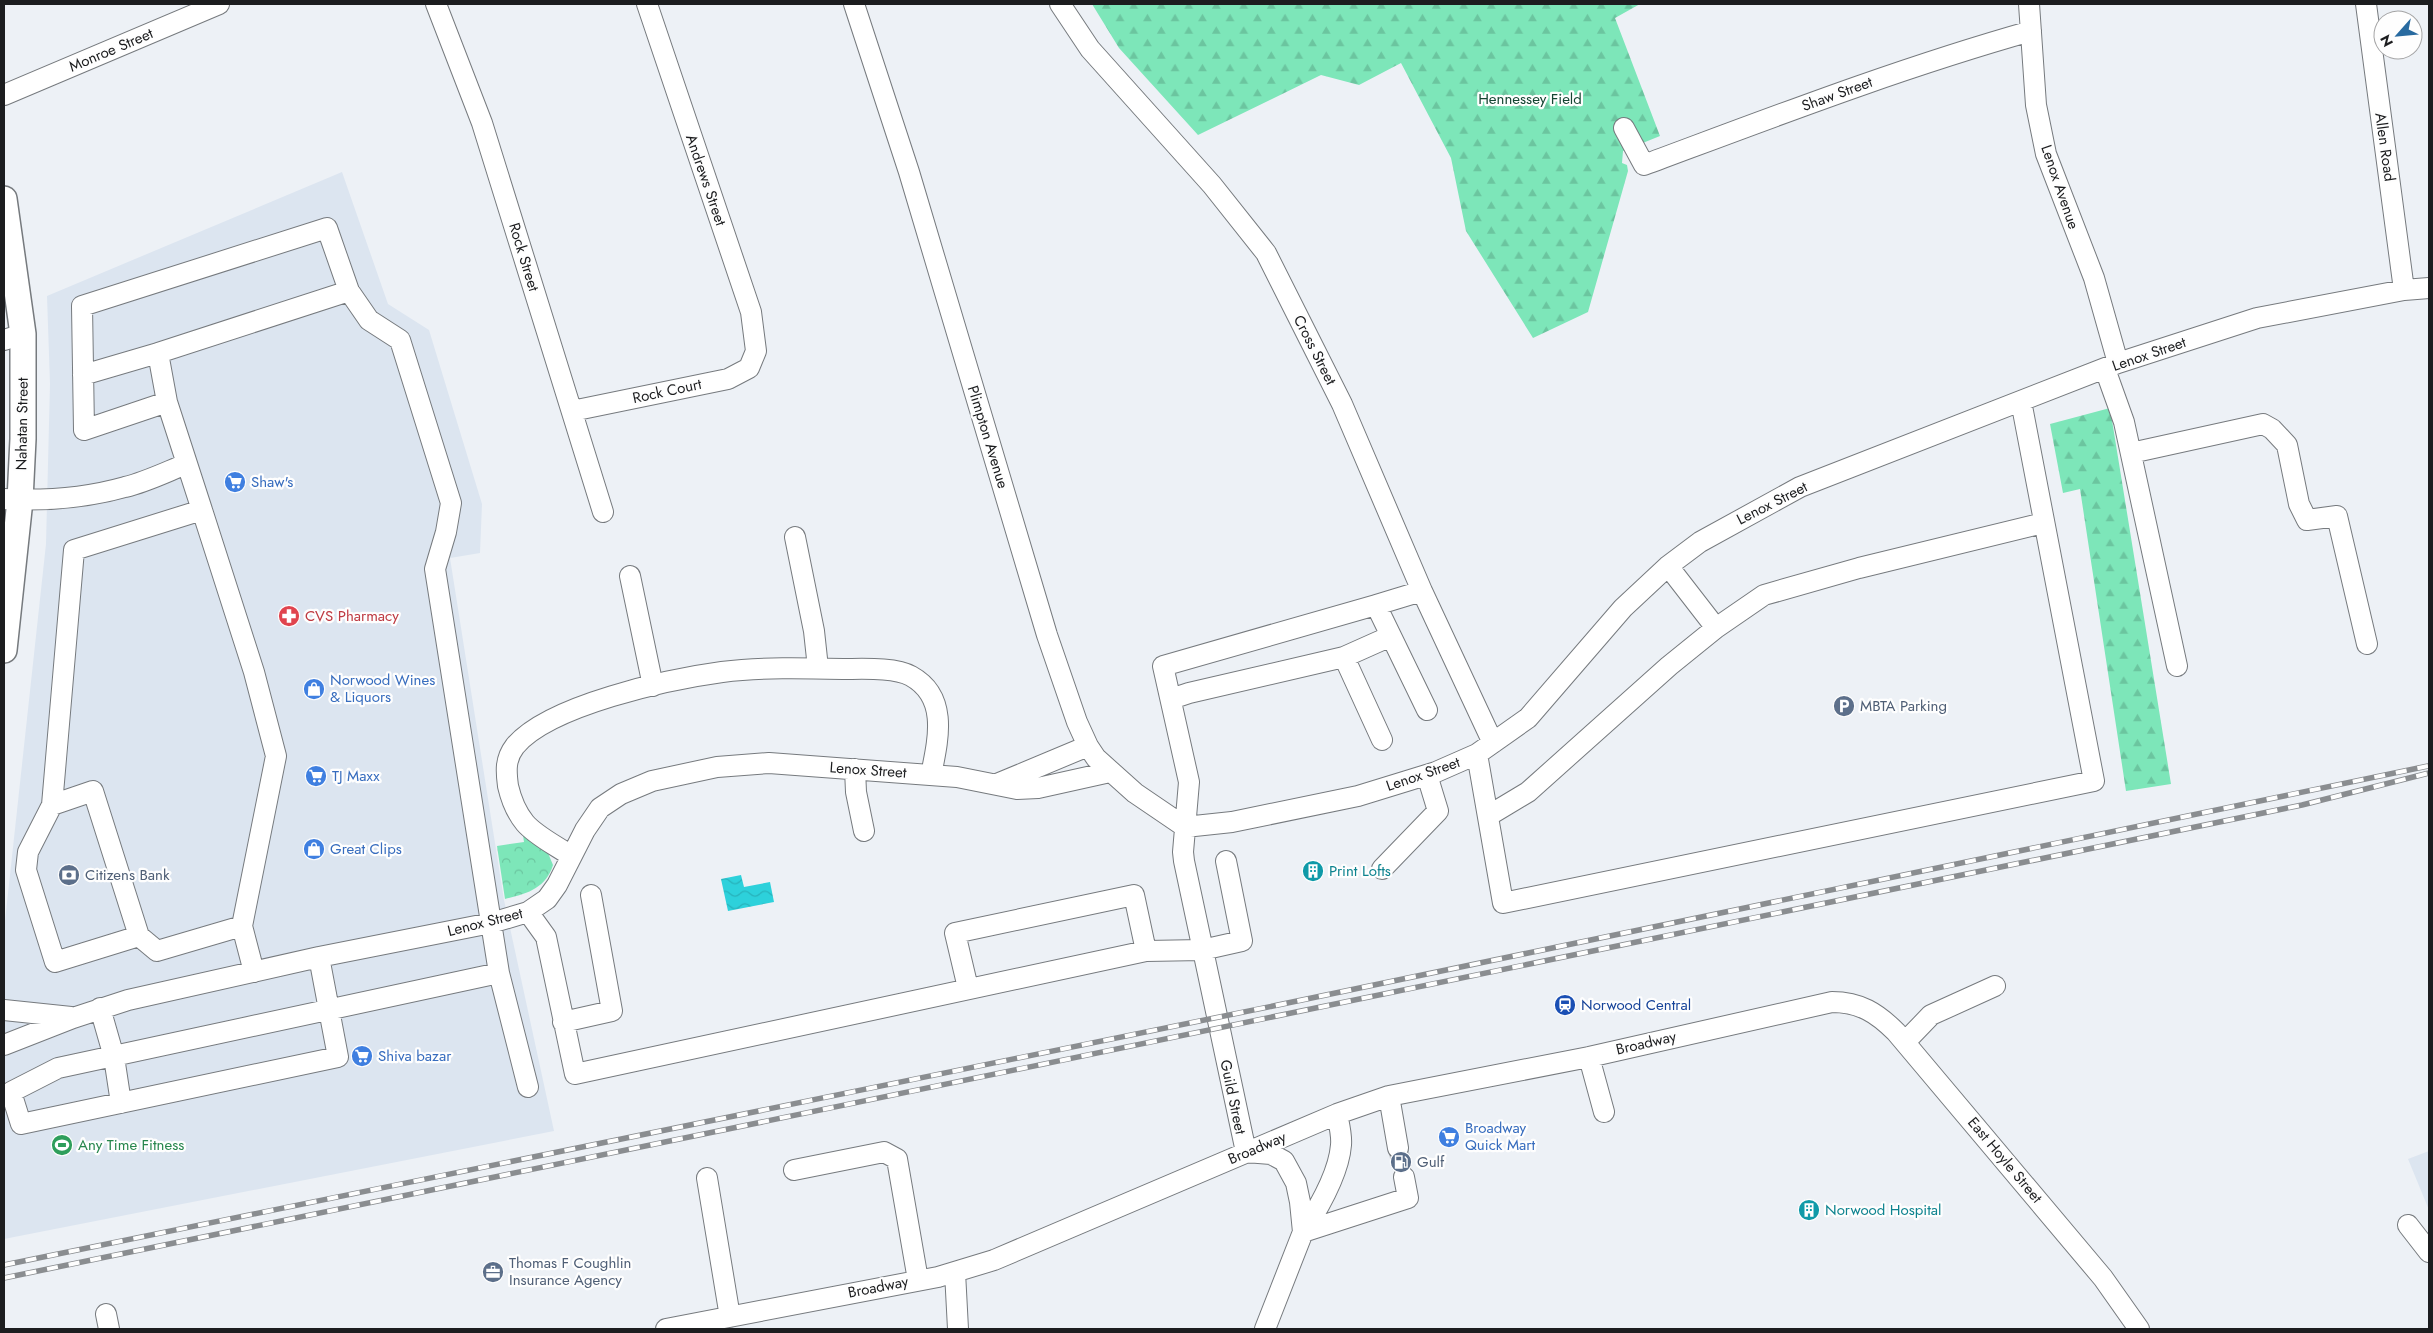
<svg xmlns="http://www.w3.org/2000/svg" width="2433" height="1333" font-family="Jost,sans-serif">
  <defs>
    <pattern id="forest-firs" width="22" height="20" patternUnits="userSpaceOnUse" patternTransform="scale(1.25)"><rect width="22" height="20" fill="#7de6b9"/><path d="M5 1l3.5 6h-7zM16 11l3.5 6h-7z" fill="#6bc59f"/></pattern>
    <pattern id="park-crowns" width="20" height="18" patternUnits="userSpaceOnUse" patternTransform="scale(1.25)"><rect width="20" height="18" fill="#7de6b9"/><path d="M2 6a3 3 0 1 1 6 0M12 15a3 3 0 1 1 6 0" fill="none" stroke="#6bc59f"/></pattern>
    <pattern id="water-waves" width="16" height="10" patternUnits="userSpaceOnUse" patternTransform="scale(1.25)"><rect width="16" height="10" fill="#2dd1db"/><path d="M0 5q4-4 8 0t8 0" fill="none" stroke="#27b3bc"/></pattern>
  </defs>
  <rect width="100%" height="100%" fill="#edf1f6"/>
  <path fill="#dce5f0" d="M 342,172 L 388,304 L 429,330 L 482,504 L 480,553 L 450,558 L 504,900 L 554,1131 L 4,1239 L 4,930 L 46,544 L 50,384 L 47,296 Z
    M 2429,1151 L 2429,1210 L 2408,1159 Z"/>
  <path fill="url(#forest-firs)" d="M 1092,4 L 1640,4 L 1615,18 L 1660,136 L 1623,151 L 1622,163 L 1627,165 L 1628,171 L 1588,312 L 1533,338 L 1466,231 L 1451,158 L 1401,63 L 1359,85 L 1321,75 L 1198,135 L 1119,48 Z
    M 2110,408 L 2171,784 L 2126,791 L 2080,489 L 2063,493 L 2050,424 Z"/>
  <path fill="url(#park-crowns)" d="M 525,834 L 548,853 L 553,865 C 546,888 527,894 505,899 L 497,846 L 524,842 L 523,835 Z"/>
  <path fill="url(#water-waves)" d="M 741,875 L 744,887 L 770,882 L 774,902 L 728,911 L 721,879 Z"/>
  <g fill="none" stroke-linecap="round" stroke-linejoin="round">
    <path stroke="#c3c7cb" stroke-width="20" stroke-dasharray="20 10" stroke-linecap="butt" d="M 1398,1148 L 1404,1177"/>
    <g stroke="#767a7e" stroke-width="22">
      <path id="minor" d="M 436,4 L 482,123 L 603,512
        M 854,4 L 909,172 L 1047,635 L 1077,722 L 1088,746 L 1096,758 L 1135,793 L 1185,827
        M 1060,4 L 1090,49 L 1212,185 L 1266,253 L 1342,404 L 1422,591 L 1493,743
        M 2029,4 L 2036,105 L 2046,154 L 2094,278 L 2118,363
        M 2366,4 L 2404,290
        M 4,95 L 219,4
        M 1624,128 L 1644,165 C 1773,117 1900,68 2031,31
        M 349,291 L 369,320 L 400,340 L 451,503 L 446,532 L 435,569 L 499,973 L 528,1087
        M 4,340 L 23,334
        M 2105,369 L 2124,422 L 2177,666
        M 83,375 L 158,353
        M 167,402 L 84,430 L 82,306 L 327,228 L 349,291 L 158,353 L 167,402 L 202,510 L 74,550 L 52,805 L 93,791 L 139,936 L 157,951 L 242,926 L 276,756 L 254,672 L 202,510
        M 572,411 L 728,379 L 749,368 L 756,351 L 751,312 L 647,4
        M 2131,453 L 2263,424 L 2272,429 L 2287,445 L 2299,504 L 2307,520 L 2337,516 L 2367,644
        M 4,499 C 44,501 86,498 125,487 C 146,482 166,472 186,464
        M 795,537 L 814,631 L 818,668
        M 1668,566 L 1716,628 L 1764,595 L 1859,568 L 2043,523
        M 630,576 L 653,686
        M 1376,605 L 1422,591
        M 1344,657 L 1382,740
        M 1171,699 L 1189,693 L 1344,657 L 1391,636
        M 1477,754 L 1503,903 L 2094,781 L 2021,401
        M 855,769 L 856,792 L 864,831
        M 997,784 L 1088,746
        M 52,805 L 28,852 L 26,870 L 55,962 L 139,936
        M 1488,816 L 1528,792 L 1669,666 L 1716,628
        M 1185,827 L 1232,822 L 1358,796 L 1436,772 L 1477,754 L 1528,718 L 1623,608 L 1668,566 L 1700,542 L 1800,487 L 2118,363 L 2257,318 L 2404,290 L 2429,288
        M 571,856 C 557,846 536,836 525,823 C 516,812 511,799 508,786 C 506,771 505,759 515,746 C 549,705 670,679 722,672 C 762,667 803,668 843,669 C 862,669 895,667 911,676 C 949,697 938,740 931,775
        M 1382,869 L 1438,811 L 1427,775
        M 528,912 L 546,937 L 575,1074 L 1146,951 L 1202,950 L 1242,941 L 1226,861
        M 242,926 L 254,972
        M 319,957 L 338,1057 L 21,1124 L 11,1092 L 58,1068 L 499,973
        M 968,988 L 955,933 L 1134,895 L 1146,951
        M 100,1008 L 114,1057 L 121,1103
        M 4,1010 L 71,1017
        M 563,1022 L 612,1011 L 591,895
        M 1905,1042 L 1931,1015 L 1995,986
        M 4,1045 L 73,1018 L 128,1000 L 319,957 L 491,923 L 528,912 L 547,899 L 557,885 L 585,830 L 600,808 L 621,794 L 652,781 L 717,767 L 769,763 L 957,777 L 1017,789 L 1038,788 L 1110,772
        M 1589,1057 L 1604,1112
        M 1389,1096 L 1398,1148
        M 794,1170 L 884,1152 L 897,1159 L 918,1280
        M 707,1178 L 730,1317
        M 2408,1225 L 2429,1252
        M 1303,1232 L 1408,1198 L 1404,1177
        M 1303,1232 C 1318,1209 1339,1172 1341,1145 C 1342,1135 1339,1124 1337,1114
        M 955,1272 L 958,1329
        M 106,1314 L 109,1329
        M 666,1329 L 938,1277 L 994,1260 L 1337,1114 L 1389,1096 L 1589,1057 L 1832,1002 C 1860,1002 1877,1013 1896,1032 L 2103,1278 L 2139,1329
        M 1265,1329 L 1303,1232 L 1300,1202 L 1296,1183 L 1284,1161 L 1271,1154 L 1246,1152 L 1184,861 L 1183,852 L 1189,782 L 1163,666 L 1376,605 L 1427,710"/>
    </g>
    <g stroke="#767a7e" stroke-width="28">
      <path id="major" d="M 4,199 L 23,334 L 23,439 L 20,500 L 4,650"/>
    </g>
    <use href="#minor" stroke="#fff" stroke-width="20"/>
    <use href="#major" stroke="#fff" stroke-width="25"/>
    <g stroke="#8a8d90" stroke-width="5.5">
      <path id="rail" d="M 4,1265 L 1273,1006 L 2428,766
        M 4,1278 L 2302,805 L 2429,773"/>
    </g>
    <use href="#rail" stroke="#fefefe" stroke-width="4" stroke-dasharray="11" stroke-linecap="butt"/>
  </g>
  <defs>
    <g id="supermarket-disc" transform="scale(1.125)"><circle r="9.5" fill="#3f7fe0" stroke="#fefefe"/><path d="M-6-5.5h2.5l.6 2H6L4.5 2H-2.5L-4.4-4H-6ZM-1.5 3.2a1.3 1.3 0 1 0 .1 0ZM3 3.2a1.3 1.3 0 1 0 .1 0Z" fill="#fff"/></g>
    <g id="pharmacy-disc" transform="scale(1.125)"><circle r="9.5" fill="#e0444e" stroke="#fefefe"/><path d="M-2-6h4v4h4v4h-4v4h-4v-4h-4v-4h4Z" fill="#fff"/></g>
    <g id="shop-disc" transform="scale(1.125)"><circle r="9.5" fill="#3f7fe0" stroke="#fefefe"/><path d="M-5-2.5h2.3a2.7 3.5 0 0 1 5.4 0H5L5.5 6h-11ZM-1.5-2.5h3a1.5 2.3 0 0 0-3 0Z" fill="#fff"/></g>
    <g id="parking-disc" transform="scale(1.125)"><circle r="9.5" fill="#5c6f8a" stroke="#fefefe"/><path d="M-3.5-5.5H1a3.5 3.5 0 0 1 0 7H-1V5.5H-3.5ZM-1-3.4V-.6H.8a1.4 1.4 0 0 0 0-2.8Z" fill="#fff"/></g>
    <g id="building-disc" transform="scale(1.125)"><circle r="9.5" fill="#0f9aa8" stroke="#fefefe"/><path d="M-4-6H4V6H1V3H-1V6H-4ZM-2.5-4.3h1.7v1.8h-1.7ZM.8-4.3h1.7v1.8H.8ZM-2.5-1h1.7V.8h-1.7ZM.8-1h1.7V.8H.8Z" fill="#fff"/></g>
    <g id="bank-disc" transform="scale(1.125)"><circle r="9.5" fill="#5c6f8a" stroke="#fefefe"/><path d="M-6-4H6V4H-6ZM0-2.3a2.3 2.3 0 1 0 0 4.6a2.3 2.3 0 1 0 0-4.6Z" fill="#fff"/></g>
    <g id="station-disc" transform="scale(1.125)"><circle r="9.5" fill="#1a4fb4" stroke="#fefefe"/><path d="M-3-6H3Q5-6 5-4V2Q5 4 3 4L4.5 6H3L1.5 4h-3L-3 6H-4.5L-3 4Q-5 4-5 2V-4Q-5-6-3-6ZM-3.5-4v3h7v-3ZM-3.5 1v1.5H-2V1ZM2 1v1.5H3.5V1Z" fill="#fff"/></g>
    <g id="stadium-disc" transform="scale(1.125)"><circle r="9.5" fill="#2e9e5b" stroke="#fefefe"/><path d="M0-5a6.5 5 0 1 0 0 10a6.5 5 0 1 0 0-10ZM-3.5-1.8h7v3.6h-7Z" fill="#fff"/></g>
    <g id="fuel-disc" transform="scale(1.125)"><circle r="9.5" fill="#5c6f8a" stroke="#fefefe"/><path d="M-5.5-6h7V0h2V4h1.3V-2.5L3-4.5l.8-.8L6-3V5H2.5V1h-1V6h-7ZM-4.2-4.7v3.2H.2V-4.7Z" fill="#fff"/></g>
    <g id="office-disc" transform="scale(1.125)"><circle r="9.5" fill="#5c6f8a" stroke="#fefefe"/><path d="M-6-3h4V-5.5h4V-3h4V5H-6ZM-1-4.5V-3h2v-1.5ZM-6 0V1H6V0Z" fill="#fff"/></g>
  </defs>
  <g fill-rule="evenodd">
    <use href="#supermarket-disc" x="235" y="482"/>
    <use href="#pharmacy-disc" x="289" y="616"/>
    <use href="#shop-disc" x="314" y="689"/>
    <use href="#parking-disc" x="1844" y="706"/>
    <use href="#supermarket-disc" x="316" y="776"/>
    <use href="#shop-disc" x="314" y="849"/>
    <use href="#building-disc" x="1313" y="871"/>
    <use href="#bank-disc" x="69" y="875"/>
    <use href="#station-disc" x="1565" y="1005"/>
    <use href="#supermarket-disc" x="362" y="1056"/>
    <use href="#supermarket-disc" x="1449" y="1137"/>
    <use href="#stadium-disc" x="62" y="1145"/>
    <use href="#fuel-disc" x="1401" y="1162"/>
    <use href="#building-disc" x="1809" y="1210"/>
    <use href="#office-disc" x="493" y="1272"/>
  </g>
  <g text-anchor="middle" stroke-width="4.5" stroke-linejoin="round" paint-order="stroke">
    <g font-size="15" fill="#1c1d1f" stroke="#fefefe">
      <text transform="translate(111 50) rotate(-23)" y="5">Monroe Street</text>
      <text transform="translate(1837 94) rotate(-20)" y="5">Shaw Street</text>
      <text transform="translate(2385 147) rotate(82)" y="5">Allen Road</text>
      <text transform="translate(706 180) rotate(71)" y="5">Andrews Street</text>
      <text transform="translate(2060 187) rotate(71)" y="5">Lenox Avenue</text>
      <text transform="translate(524 257) rotate(73)" y="5">Rock Street</text>
      <text transform="translate(1315 350) rotate(63)" y="5">Cross Street</text>
      <text transform="translate(2149 354) rotate(-19)" y="5">Lenox Street</text>
      <text transform="translate(667 391) rotate(-12)" y="5">Rock Court</text>
      <text transform="translate(22 424) rotate(-89)" y="5">Nahatan Street</text>
      <text transform="translate(988 437) rotate(73)" y="5">Plimpton Avenue</text>
      <text transform="translate(1772 503) rotate(-27)" y="5">Lenox Street</text>
      <text transform="translate(868 770) rotate(4)" y="5">Lenox Street</text>
      <text transform="translate(1423 774) rotate(-19)" y="5">Lenox Street</text>
      <text transform="translate(485 922) rotate(-14)" y="5">Lenox Street</text>
      <text transform="translate(1646 1043) rotate(-13)" y="5">Broadway</text>
      <text transform="translate(1233 1097) rotate(78)" y="5">Guild Street</text>
      <text transform="translate(1257 1148) rotate(-23)" y="5">Broadway</text>
      <text transform="translate(2005 1160) rotate(50)" y="5">East Hoyle Street</text>
      <text transform="translate(878 1287) rotate(-11)" y="5">Broadway</text>
    </g>
    <g font-size="15" fill="#144532" stroke="#fefefe">
      <text x="1530" y="104">Hennessey Field</text>
    </g>
    <g font-size="15" fill="#366cbe" stroke="#fefefe" text-anchor="start">
      <text x="251" y="487">Shaw's</text>
      <text x="330" y="685">Norwood Wines<tspan x="330" dy="17">&amp; Liquors</tspan></text>
      <text x="332" y="781">TJ Maxx</text>
      <text x="330" y="854">Great Clips</text>
      <text x="378" y="1061">Shiva bazar</text>
      <text x="1465" y="1133">Broadway<tspan x="1465" dy="17">Quick Mart</tspan></text>
    </g>
    <g font-size="15" fill="#be3a42" stroke="#fefefe" text-anchor="start">
      <text x="305" y="621">CVS Pharmacy</text>
    </g>
    <g font-size="15" fill="#4e5e75" stroke="#fefefe" text-anchor="start">
      <text x="1860" y="711">MBTA Parking</text>
      <text x="85" y="880">Citizens Bank</text>
      <text x="1417" y="1167">Gulf</text>
      <text x="509" y="1268">Thomas F Coughlin<tspan x="509" dy="17">Insurance Agency</tspan></text>
    </g>
    <g font-size="15" fill="#0d838f" stroke="#fefefe" text-anchor="start">
      <text x="1329" y="876">Print Lofts</text>
      <text x="1825" y="1215">Norwood Hospital</text>
    </g>
    <g font-size="15" fill="#164399" stroke="#fefefe" text-anchor="start">
      <text x="1581" y="1010">Norwood Central</text>
    </g>
    <g font-size="15" fill="#27864d" stroke="#fefefe" text-anchor="start">
      <text x="78" y="1150">Any Time Fitness</text>
    </g>
  </g>
  <rect width="2433" height="1333" fill="none" stroke="#1c1d1f" stroke-width="10"/>
  <g transform="translate(2398 35) rotate(243)"><circle r="24" fill="#fefefe" stroke="#a4a4a5"/>
  <path d="M0-4L9 19L0 12L-9 19Z" fill="#286aa0"/>
  <text y="-8" font-size="14" font-weight="bold" text-anchor="middle" fill="#1c1d1f">N</text>
  </g>
</svg>
